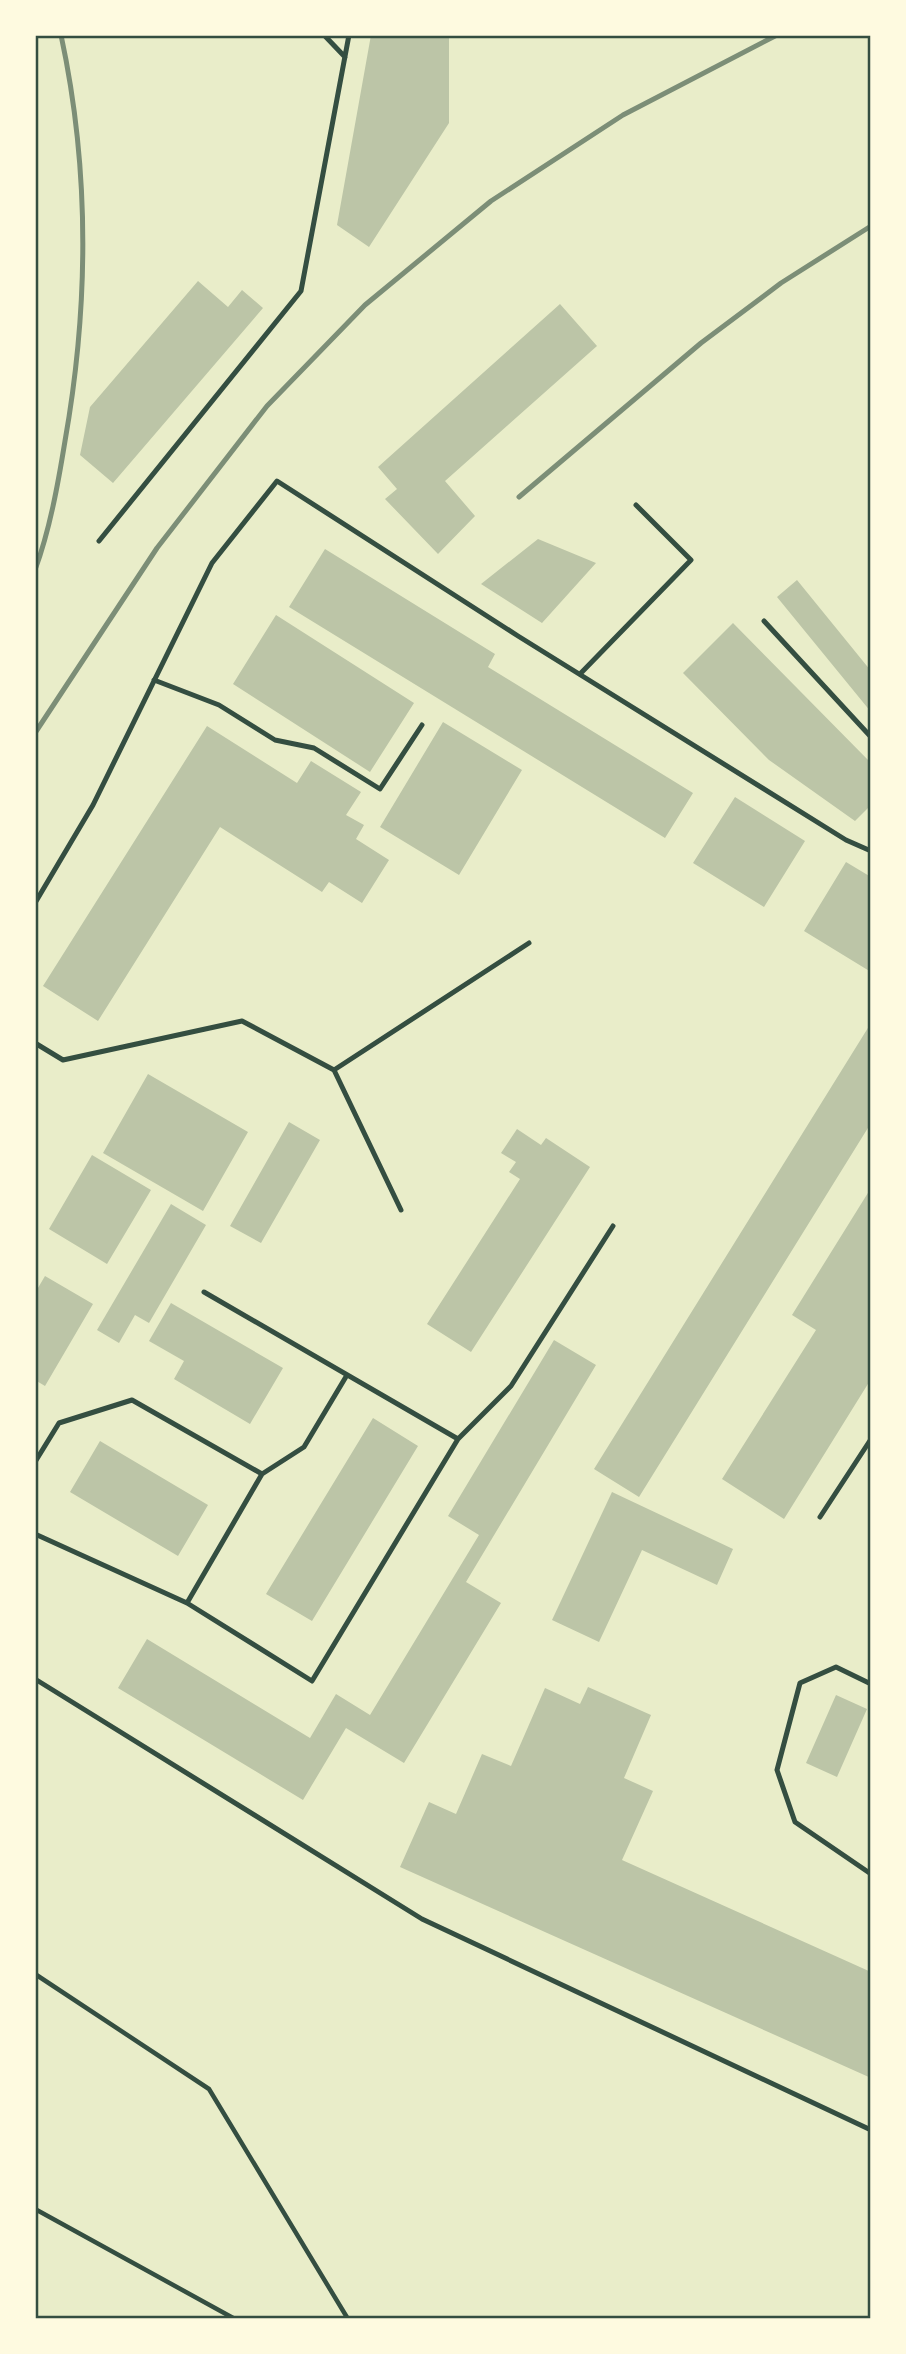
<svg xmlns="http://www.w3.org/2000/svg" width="906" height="2354" font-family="'IBM Plex Sans',sans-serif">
  <rect width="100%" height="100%" fill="#e9edc9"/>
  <path fill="#bcc5a7" d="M 371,35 L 449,35 L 449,123 L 369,247 L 337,225 Z
    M 198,281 L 228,307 L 242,290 L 263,308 L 113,483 L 80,455 L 90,407 Z
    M 560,304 L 597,346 L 445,481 L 475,516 L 438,554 L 385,499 L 397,489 L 378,467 Z
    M 538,539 L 596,563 L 542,623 L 481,584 Z
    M 325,549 L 495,654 L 488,667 L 693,793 L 665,838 L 289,607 Z
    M 797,580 L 871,671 L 871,712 L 777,597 Z
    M 276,615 L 414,703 L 370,772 L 233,684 Z
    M 733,623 L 871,763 L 871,805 L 855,821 L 769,760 L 683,673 Z
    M 443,722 L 522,770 L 459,875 L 380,827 Z
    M 207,726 L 297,783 L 311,761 L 361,792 L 346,815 L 364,825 L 356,839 L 389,860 L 362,903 L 329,882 L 322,892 L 220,827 L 98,1021 L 43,986 Z
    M 735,797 L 805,841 L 764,907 L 693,863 Z
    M 846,862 L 871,877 L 871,972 L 804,931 Z
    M 871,1023 L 871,1123 L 639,1497 L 594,1469 Z
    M 148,1074 L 248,1132 L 203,1211 L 103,1153 Z
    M 289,1122 L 320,1140 L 261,1243 L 230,1226 Z
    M 517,1129 L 541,1145 L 546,1138 L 590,1167 L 471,1352 L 427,1324 L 520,1179 L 509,1172 L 516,1162 L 501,1153 Z
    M 92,1155 L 151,1190 L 107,1264 L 49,1229 Z
    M 871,1188 L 871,1379 L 784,1519 L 722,1479 L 816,1330 L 792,1315 Z
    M 171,1204 L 206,1225 L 149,1323 L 135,1315 L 119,1343 L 97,1330 Z
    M 45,1276 L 93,1304 L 45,1386 L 35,1380 L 35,1293 Z
    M 171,1303 L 283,1368 L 250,1424 L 174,1379 L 184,1361 L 149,1341 Z
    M 554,1340 L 596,1365 L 466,1582 L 501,1603 L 404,1763 L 346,1728 L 303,1800 L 118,1688 L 147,1639 L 310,1738 L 336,1694 L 370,1715 L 479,1535 L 448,1516 Z
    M 373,1418 L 418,1446 L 312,1621 L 266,1594 Z
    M 100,1441 L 208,1505 L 178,1556 L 70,1492 Z
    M 612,1492 L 733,1549 L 717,1585 L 642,1550 L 599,1642 L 552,1620 Z
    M 588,1687 L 651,1715 L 624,1778 L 653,1791 L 622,1860 L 871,1972 L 871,2078 L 400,1867 L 429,1802 L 456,1814 L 482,1754 L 511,1766 L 545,1688 L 580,1704 Z
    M 836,1695 L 867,1709 L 837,1777 L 806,1763 Z"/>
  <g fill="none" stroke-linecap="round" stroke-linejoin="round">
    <path stroke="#344e41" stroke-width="4.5" d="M 35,1974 L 209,2089 L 348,2319
      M 35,2209 L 235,2319"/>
    <path stroke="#344e41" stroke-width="5" d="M 324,35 L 345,57
      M 99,541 L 301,291 L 349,35
      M 764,621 L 871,737
      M 580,674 L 691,560 L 636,505
      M 154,680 L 219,705 L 275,740 L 314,748 L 380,789 L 422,725
      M 35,903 L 93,805 L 212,563 L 277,481 L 518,636 L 846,840 L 871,851
      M 35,1043 L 63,1060 L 242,1021 L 334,1070 L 529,943
      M 334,1070 L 401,1210
      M 204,1292 L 458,1439
      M 35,1462 L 59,1423 L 132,1400 L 262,1474
      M 820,1517 L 871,1439
      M 35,1534 L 187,1603 L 312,1681 L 458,1439 L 511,1386 L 613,1226
      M 187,1603 L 262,1474 L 304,1447 L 347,1375
      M 35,1679 L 422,1919 L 871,2130
      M 871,1684 L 836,1667 L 800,1683 L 777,1770 L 795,1822 L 871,1874"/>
    <path stroke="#7c8e77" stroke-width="5" d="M 35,418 L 35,471
      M 519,497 L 701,343 L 781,283 L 871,226
      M 35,570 C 50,529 58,484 65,441 C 89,305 90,170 61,35
      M 35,733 L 157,548 L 267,406 L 365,305 L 491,201 L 623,115 L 777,35"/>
  </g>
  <rect width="906" height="2354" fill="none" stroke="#fefae0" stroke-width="74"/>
  <rect x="37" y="37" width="832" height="2280" fill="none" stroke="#344e41" stroke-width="2.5"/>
</svg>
